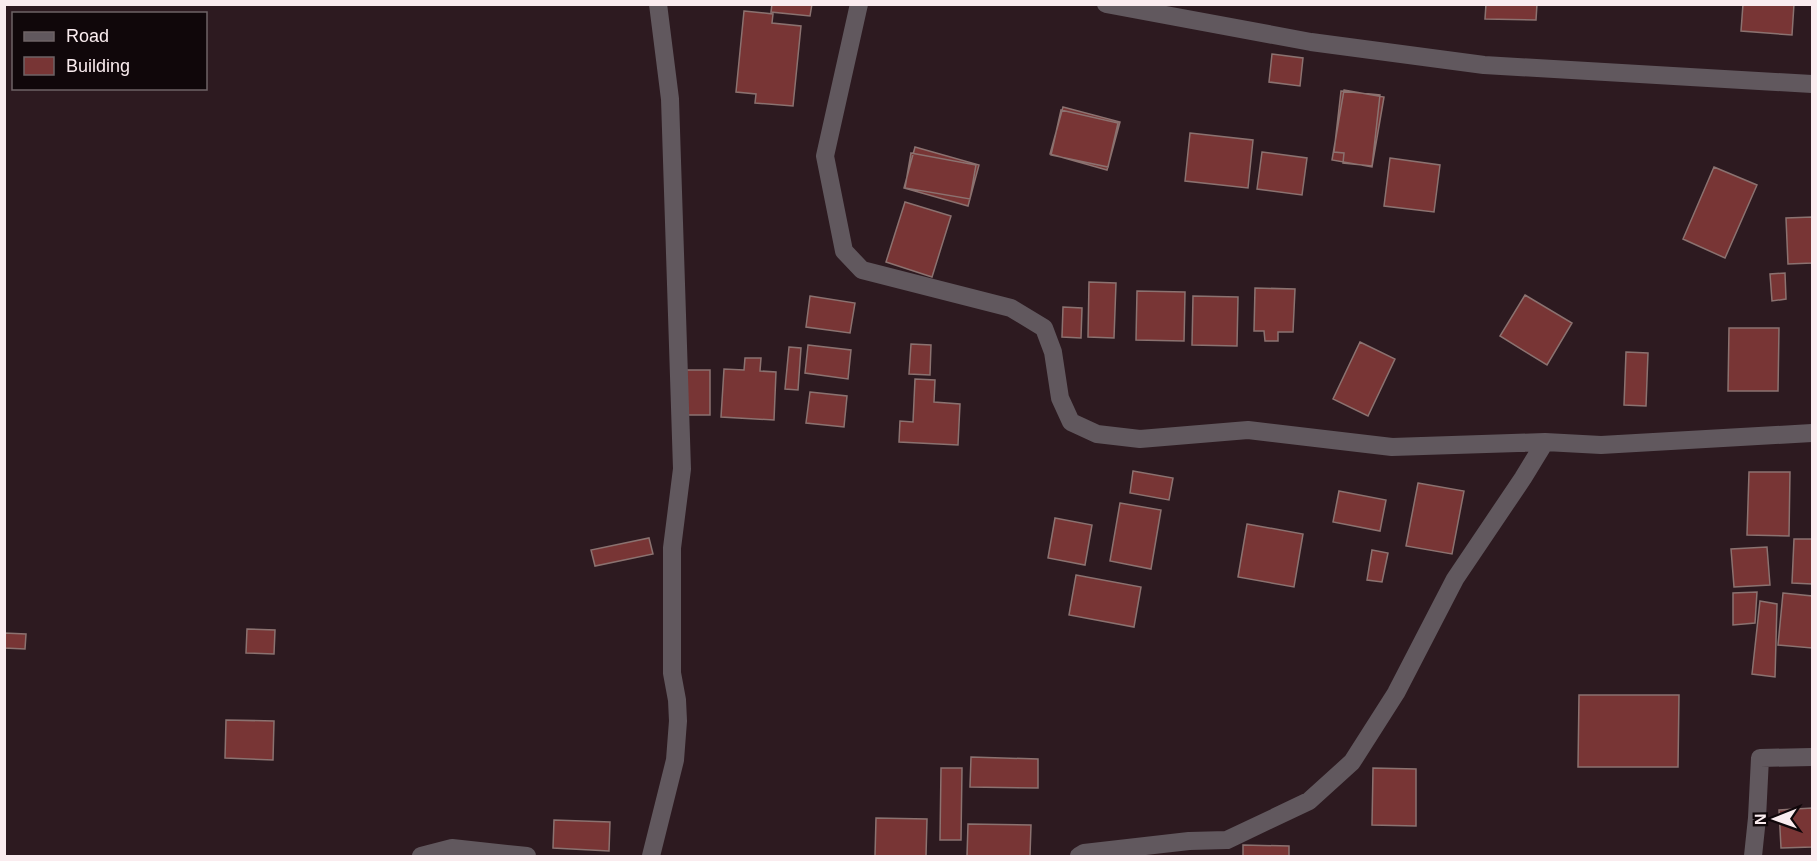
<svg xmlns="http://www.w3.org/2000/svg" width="1817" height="861" font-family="Arial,sans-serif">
  <rect width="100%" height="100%" fill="#2d1a20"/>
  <path fill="#783535" stroke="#8b7270" stroke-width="1.5" d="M 772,4 L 812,4 L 810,16 L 771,12 Z
    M 1486,4 L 1537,4 L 1536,20 L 1485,19 Z
    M 1743,4 L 1794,4 L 1792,35 L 1741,31 Z
    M 744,11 L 773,14 L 772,23 L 801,26 L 793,106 L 755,103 L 756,94 L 736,92 Z
    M 1272,54 L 1303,58 L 1300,86 L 1269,82 Z
    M 1344,90 L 1384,97 L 1372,167 L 1332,160 Z
    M 1341,91 L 1380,95 L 1372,166 L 1343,163 L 1344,153 L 1334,152 Z
    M 1063,107 L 1120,122 L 1107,170 L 1050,154 Z
    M 1061,110 L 1118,123 L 1108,167 L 1051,155 Z
    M 1190,133 L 1253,140 L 1248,188 L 1185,181 Z
    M 915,147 L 979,165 L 968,206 L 904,188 Z
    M 1262,152 L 1307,158 L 1302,195 L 1257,189 Z
    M 911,153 L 976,165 L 970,199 L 905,188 Z
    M 1390,158 L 1440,165 L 1434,212 L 1384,206 Z
    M 1714,167 L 1757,185 L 1725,258 L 1683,239 Z
    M 905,202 L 951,216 L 932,277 L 886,262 Z
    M 1812,217 L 1812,263 L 1788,264 L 1786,218 Z
    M 1785,273 L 1786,299 L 1772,301 L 1770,274 Z
    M 1089,282 L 1116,283 L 1114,338 L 1088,337 Z
    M 1255,288 L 1295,289 L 1293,332 L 1278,332 L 1278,341 L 1265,341 L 1264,331 L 1254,331 Z
    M 1137,291 L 1185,292 L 1184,341 L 1136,340 Z
    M 1525,295 L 1572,323 L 1547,365 L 1500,336 Z
    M 810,296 L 855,303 L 850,333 L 806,327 Z
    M 1193,296 L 1238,297 L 1237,346 L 1192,345 Z
    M 1063,307 L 1082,308 L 1081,338 L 1062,337 Z
    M 1729,328 L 1779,328 L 1778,391 L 1728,391 Z
    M 1360,342 L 1395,359 L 1368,416 L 1333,399 Z
    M 911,344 L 931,345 L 930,375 L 909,374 Z
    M 808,345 L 851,350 L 848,379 L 805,373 Z
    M 789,347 L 801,348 L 798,390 L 785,389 Z
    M 1626,352 L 1648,353 L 1646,406 L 1624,405 Z
    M 745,358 L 761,358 L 760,371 L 776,372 L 774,420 L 721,417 L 724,369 L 744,370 Z
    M 685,370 L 710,370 L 710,415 L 685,415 Z
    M 915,379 L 935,380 L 934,402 L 960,404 L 958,445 L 899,442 L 900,421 L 913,422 Z
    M 810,392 L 847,396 L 844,427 L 806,423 Z
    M 1133,471 L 1173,478 L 1169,500 L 1130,493 Z
    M 1749,472 L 1790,472 L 1789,536 L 1747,535 Z
    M 1418,483 L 1464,491 L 1452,554 L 1406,546 Z
    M 1339,491 L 1386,500 L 1380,531 L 1333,522 Z
    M 1120,503 L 1161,510 L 1151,569 L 1110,561 Z
    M 1055,518 L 1092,525 L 1085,565 L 1048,558 Z
    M 1247,524 L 1303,534 L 1294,587 L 1238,577 Z
    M 649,538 L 653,554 L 595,566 L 591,550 Z
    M 1794,539 L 1812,539 L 1812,584 L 1792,583 Z
    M 1767,547 L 1770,585 L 1734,587 L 1731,549 Z
    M 1372,550 L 1388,553 L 1382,582 L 1367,580 Z
    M 1076,575 L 1141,587 L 1134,627 L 1069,615 Z
    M 1757,592 L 1755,623 L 1733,625 L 1733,593 Z
    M 1783,593 L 1812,596 L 1812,648 L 1778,645 Z
    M 1760,601 L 1777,604 L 1775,677 L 1752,674 Z
    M 247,629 L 275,630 L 274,654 L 246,653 Z
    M 4,633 L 26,634 L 25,649 L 4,648 Z
    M 1579,695 L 1679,695 L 1678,767 L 1578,767 Z
    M 226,720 L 274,721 L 273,760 L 225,758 Z
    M 971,757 L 1038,759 L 1038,788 L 970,787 Z
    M 941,768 L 962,768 L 961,840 L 940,840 Z
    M 1373,768 L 1416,769 L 1416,826 L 1372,825 Z
    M 1812,808 L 1812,847 L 1781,848 L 1779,810 Z
    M 876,818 L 927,819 L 926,856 L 875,856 Z
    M 554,820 L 610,822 L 609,851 L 553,848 Z
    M 968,824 L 1031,825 L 1030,856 L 967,856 Z
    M 1243,845 L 1289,846 L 1289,856 L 1243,856 Z"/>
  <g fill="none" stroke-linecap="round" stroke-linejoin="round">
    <path stroke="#61585e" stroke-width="18" d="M 859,4 L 825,156 L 844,251 L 862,270 L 1011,308 L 1044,328 L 1053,352 L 1060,398 L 1071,422 L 1097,434 L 1140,439 L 1248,430 L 1392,447 L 1545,442 L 1601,445 L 1812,433
      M 1106,4 L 1311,42 L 1484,65 L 1812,84
      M 421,856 L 452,848 L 527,856
      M 651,856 L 675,760 L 678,721 L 677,700 L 672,673 L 672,548 L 682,469 L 670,99 L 658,4
      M 1079,856 L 1084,853 L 1189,841 L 1227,840 L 1309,801 L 1352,762 L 1396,693 L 1455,579 L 1523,478 L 1545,442
      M 1753,856 L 1757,818 L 1760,758 L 1812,757"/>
  </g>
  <rect width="1817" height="861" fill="none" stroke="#faecef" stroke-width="12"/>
  <rect x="12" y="12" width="195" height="78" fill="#10070a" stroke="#6e6366" stroke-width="1.5"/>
  <rect x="24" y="32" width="30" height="9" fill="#61585e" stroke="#6e6366" stroke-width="1.5"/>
  <text x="66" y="42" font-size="18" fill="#faecef">Road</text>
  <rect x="24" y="57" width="30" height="18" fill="#783535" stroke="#6e6366" stroke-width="1.5"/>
  <text x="66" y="72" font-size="18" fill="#faecef">Building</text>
  <g transform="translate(1775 819) rotate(269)" stroke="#10070a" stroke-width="4.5" paint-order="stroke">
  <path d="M0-4.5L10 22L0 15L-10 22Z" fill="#faecef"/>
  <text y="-9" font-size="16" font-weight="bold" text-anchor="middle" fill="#faecef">N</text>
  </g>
</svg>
